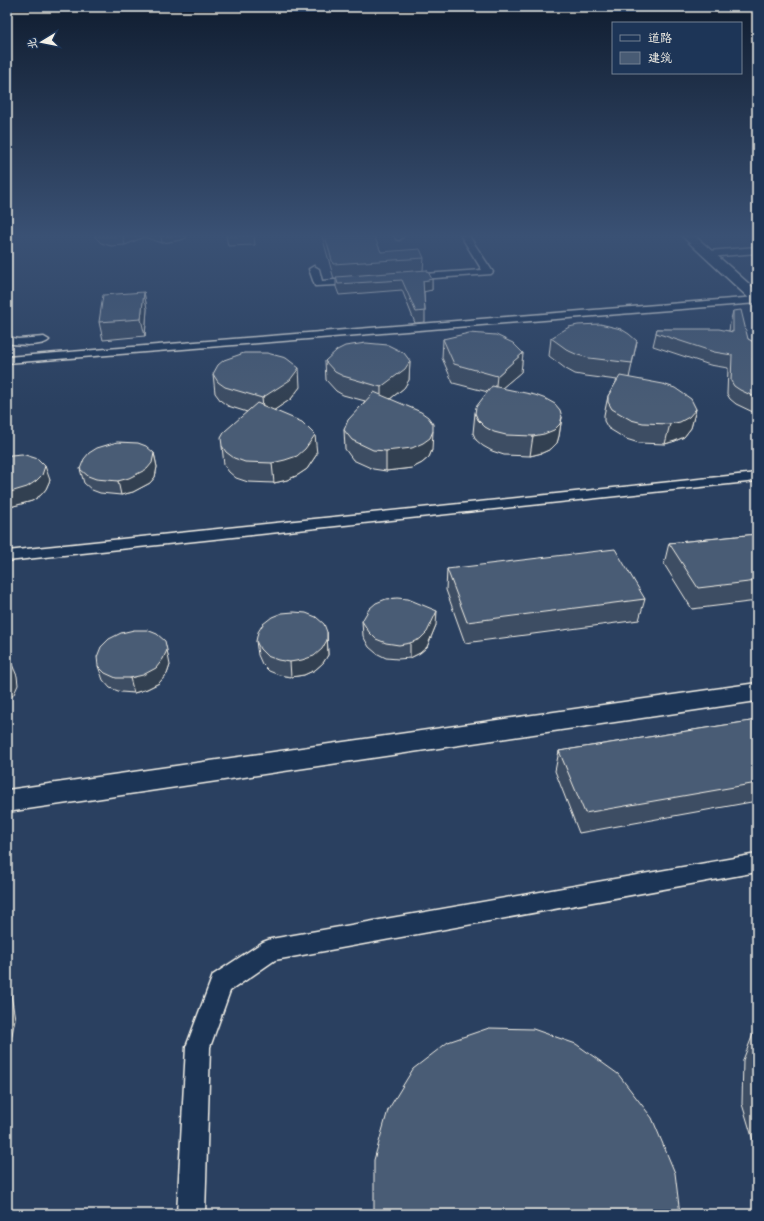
<svg xmlns="http://www.w3.org/2000/svg" width="764" height="1221" font-family="Mynerve,'LXGW WenKai TC',sans-serif">
  <rect width="100%" height="100%" fill="#1d3557"/>
  <filter id="ink" filterUnits="userSpaceOnUse"><feTurbulence type="fractalNoise" baseFrequency=".025" numOctaves="2"/><feDisplacementMap in="SourceGraphic" scale="8" xChannelSelector="R" yChannelSelector="G"/><feConvolveMatrix kernelMatrix="1 2 1 2 8 2 1 2 1" color-interpolation-filters="sRGB"/></filter>
  <g filter="url(#ink)">
    <path fill="#2a4060" d="M 7,236 L 757,236 L 757,1214 L 7,1214 Z"/>
    <g fill="none" stroke-linecap="round" stroke-linejoin="round">
      <g stroke="#f4f1e8" stroke-width="3">
        <path id="service" d="M 395,236 L 403,236 L 403,237 L 399,240 L 396,239 Z
          M 461,236 L 469,236 L 493,272 L 491,274 L 407,280 L 405,278 L 410,275 L 482,270 Z
          M 757,247 L 757,253 L 708,257 L 703,254 L 708,251 Z
          M 314,266 L 319,269 L 322,281 L 357,278 L 362,281 L 357,284 L 315,286 L 309,269 Z
          M 757,297 L 757,303 L 7,363 L 7,357 Z
          M 7,337 L 18,339 L 44,337 L 49,340 C 43,347 16,345 7,343 Z
          M 757,473 L 757,481 L 7,561 L 7,551 Z
          M 757,854 L 757,872 L 275,960 L 230,991 L 210,1047 L 205,1214 L 177,1214 L 186,1047 L 213,975 L 263,942 L 271,939 Z"/>
      </g>
      <g stroke="#f4f1e8" stroke-width="3">
        <path id="minor" d="M 682,236 L 695,236 L 757,291 L 757,302 L 752,301 Z
          M 757,683 L 757,701 L 7,812 L 7,790 Z"/>
      </g>
      <use href="#service" fill="#1d3557" fill-rule="evenodd"/>
      <use href="#minor" fill="#1d3557" fill-rule="evenodd"/>
    </g>
    <path fill="#3e4e64" stroke="#f4f1e8" d="M 94,236 L 188,236 L 186,238 L 181,240 L 162,243 L 144,237 L 125,245 L 111,246 L 101,243 Z
      M 226,236 L 254,236 L 255,245 L 228,246 Z
      M 322,236 L 374,236 L 381,252 L 424,258 L 423,270 L 432,279 L 432,290 L 424,291 L 425,311 L 425,322 L 415,323 L 402,290 L 339,295 L 336,287 L 336,279 L 334,279 Z
      M 144,292 L 147,309 L 145,336 L 103,340 L 99,322 Z
      M 733,311 L 748,339 L 757,344 L 757,414 L 736,404 L 730,399 L 727,394 L 728,368 L 710,365 L 653,346 L 657,329 L 729,331 L 730,323 Z
      M 551,338 L 637,341 L 629,378 L 696,409 L 691,428 L 684,437 L 675,441 L 665,444 L 639,443 L 626,439 L 608,428 L 604,421 L 604,415 L 608,396 L 617,380 L 586,376 L 575,374 L 566,369 L 549,356 Z
      M 443,339 L 523,353 L 521,372 L 502,388 L 562,417 L 559,436 L 557,443 L 551,449 L 542,453 L 530,456 L 504,455 L 492,451 L 483,446 L 476,440 L 473,433 L 475,413 L 488,392 L 453,383 L 442,358 Z
      M 325,361 L 410,361 L 409,380 L 404,388 L 390,399 L 432,450 L 429,457 L 422,463 L 412,468 L 386,471 L 373,469 L 353,460 L 345,449 L 344,430 L 365,401 L 343,395 L 336,391 L 326,380 Z
      M 213,374 L 300,387 L 291,399 L 274,410 L 317,454 L 307,469 L 298,475 L 287,480 L 274,483 L 248,482 L 236,478 L 229,472 L 224,465 L 222,446 L 247,412 L 228,406 L 221,401 L 215,393 Z
      M 154,453 L 157,467 L 155,477 L 150,483 L 133,492 L 121,495 L 100,493 L 92,490 L 84,483 L 80,469 Z
      M 7,456 L 50,480 L 46,489 L 41,495 L 32,501 L 10,507 L 7,508 Z
      M 757,534 L 757,601 L 692,609 L 664,564 L 669,543 Z
      M 447,569 L 645,599 L 639,620 L 465,643 L 446,590 Z
      M 362,621 L 436,625 L 427,647 L 420,653 L 410,658 L 398,659 L 386,658 L 376,653 L 369,647 L 363,636 Z
      M 327,632 L 328,655 L 323,663 L 315,670 L 304,675 L 291,677 L 279,675 L 269,671 L 262,664 L 258,655 L 256,641 Z
      M 170,665 L 167,674 L 159,683 L 147,689 L 134,693 L 121,692 L 110,688 L 103,680 L 98,666 Z
      M 757,720 L 757,801 L 579,833 L 555,771 L 559,751 Z
      M 757,1024 L 757,1153 L 742,1104 L 743,1060 Z"/>
    <path fill="#324051" stroke="#f4f1e8" d="M 123,236 L 143,236 L 144,237 L 125,245 Z
      M 161,236 L 188,236 L 186,238 L 181,240 L 162,243 Z
      M 432,279 L 432,290 L 423,292 L 423,281 Z
      M 144,292 L 147,309 L 145,336 L 141,319 Z
      M 523,353 L 521,372 L 495,394 L 497,376 Z
      M 410,361 L 409,380 L 404,388 L 381,406 L 381,387 Z
      M 299,368 L 300,387 L 291,399 L 264,417 L 262,398 Z
      M 696,409 L 691,428 L 684,437 L 675,441 L 665,444 L 670,424 Z
      M 562,417 L 559,436 L 557,443 L 551,449 L 542,453 L 530,456 L 533,436 Z
      M 433,431 L 432,450 L 429,457 L 422,463 L 412,468 L 386,471 L 386,451 Z
      M 315,435 L 317,454 L 307,469 L 298,475 L 287,480 L 274,483 L 272,463 Z
      M 154,453 L 157,467 L 155,477 L 150,483 L 133,492 L 121,495 L 118,481 Z
      M 45,466 L 50,480 L 46,489 L 41,495 L 32,501 L 10,507 L 7,497 L 7,493 Z
      M 437,611 L 436,625 L 427,647 L 420,653 L 410,658 L 410,643 Z
      M 327,632 L 328,655 L 323,663 L 315,670 L 304,675 L 291,677 L 290,662 Z
      M 167,650 L 170,665 L 167,674 L 159,683 L 147,689 L 134,693 L 130,678 Z
      M 11,662 L 17,676 L 18,685 L 14,694 L 7,702 L 7,681 Z
      M 7,978 L 9,982 L 15,1019 L 7,1061 Z"/>
    <path fill="#485b74" stroke="#f4f1e8" d="M 325,236 L 374,236 L 381,252 L 420,249 L 424,258 L 333,264 Z
      M 427,270 L 432,279 L 423,281 L 425,311 L 416,312 L 402,280 L 338,284 L 336,277 Z
      M 144,292 L 141,319 L 99,322 L 103,295 Z
      M 741,310 L 748,339 L 757,344 L 757,359 L 753,358 L 754,366 L 757,366 L 757,398 L 740,390 L 734,386 L 731,381 L 732,355 L 714,352 L 656,333 L 657,329 L 719,329 L 733,332 L 733,311 Z
      M 600,324 L 621,329 L 629,334 L 637,341 L 632,363 L 589,358 L 578,355 L 569,351 L 551,338 L 569,327 L 578,325 Z
      M 469,333 L 496,335 L 513,343 L 523,353 L 497,376 L 454,364 L 443,339 Z
      M 366,343 L 388,345 L 404,353 L 410,361 L 405,369 L 381,387 L 343,376 L 335,372 L 325,361 L 337,350 L 345,346 Z
      M 244,353 L 267,353 L 286,358 L 299,368 L 290,380 L 262,398 L 225,387 L 218,382 L 213,374 L 218,365 L 224,360 Z
      M 620,376 L 663,384 L 675,388 L 691,399 L 696,409 L 689,417 L 680,422 L 670,424 L 643,423 L 631,420 L 612,409 L 608,402 L 608,396 Z
      M 492,386 L 535,395 L 546,399 L 555,404 L 560,410 L 562,417 L 560,424 L 554,430 L 544,434 L 533,436 L 506,435 L 494,432 L 485,427 L 478,420 L 475,413 L 476,407 Z
      M 374,392 L 421,412 L 428,417 L 433,424 L 433,431 L 430,438 L 423,443 L 412,448 L 386,451 L 373,450 L 352,440 L 344,430 L 348,420 Z
      M 257,403 L 302,422 L 315,435 L 305,449 L 297,456 L 285,460 L 272,463 L 245,462 L 234,458 L 226,452 L 222,446 L 221,438 L 225,431 Z
      M 117,442 L 138,443 L 146,446 L 154,453 L 152,463 L 147,469 L 129,478 L 118,481 L 96,479 L 88,476 L 80,469 L 84,459 L 89,453 L 97,448 Z
      M 22,454 L 38,459 L 45,466 L 42,475 L 36,481 L 27,487 L 7,493 L 7,456 L 11,455 Z
      M 757,534 L 757,581 L 698,588 L 669,543 Z
      M 615,549 L 645,599 L 467,622 L 447,569 Z
      M 397,598 L 408,599 L 437,611 L 427,632 L 420,639 L 410,643 L 399,645 L 386,643 L 376,639 L 369,632 L 362,621 L 369,609 L 376,603 L 386,599 Z
      M 294,612 L 306,613 L 316,617 L 324,624 L 327,632 L 327,640 L 322,649 L 314,656 L 302,660 L 290,662 L 278,660 L 267,656 L 260,649 L 256,641 L 258,632 L 263,624 L 272,617 L 282,613 Z
      M 134,630 L 147,630 L 157,634 L 165,641 L 167,650 L 163,659 L 156,668 L 143,675 L 130,678 L 116,678 L 105,673 L 98,666 L 97,657 L 101,647 L 109,639 L 121,633 Z
      M 7,656 L 11,662 L 12,670 L 7,681 Z
      M 757,720 L 757,783 L 585,813 L 559,751 Z
      M 489,1028 L 533,1029 L 576,1044 L 618,1074 L 652,1118 L 675,1173 L 680,1214 L 374,1214 L 374,1160 L 388,1110 L 413,1069 L 448,1042 Z"/>
  </g>
  <linearGradient id="sky" x2="0" y2="1"><stop stop-color="#101d30"/><stop offset="0.58" stop-color="#3a5174"/><stop offset="1" stop-color="#3a5174" stop-opacity="0"/></linearGradient>
  <rect width="764" height="407" fill="url(#sky)"/>
  <rect width="764" height="1221" fill="none" stroke="#1d3557" stroke-width="24"/>
  <rect x="12" y="12" width="740" height="1197" fill="none" stroke="#f4f1e8" stroke-width="1.5" filter="url(#ink)"/>
  <rect x="612" y="22" width="130" height="52" fill="#1d3557" stroke="#738091"/>
  <rect x="620" y="35" width="20" height="6" fill="#1d3557" stroke="#738091"/>
  <text x="648" y="42" font-size="12" fill="#f4f1e8">道路</text>
  <rect x="620" y="52" width="20" height="12" fill="#485b74" stroke="#738091"/>
  <text x="648" y="62" font-size="12" fill="#f4f1e8">建筑</text>
  <g transform="translate(42 42) rotate(260)" stroke="#1d3557" stroke-width="3" paint-order="stroke">
  <path d="M0-3L7 15L0 10L-7 15Z" fill="#f4f1e8"/>
  <text y="-6" font-size="11" font-weight="bold" text-anchor="middle" fill="#f4f1e8">北</text>
  </g>
</svg>
